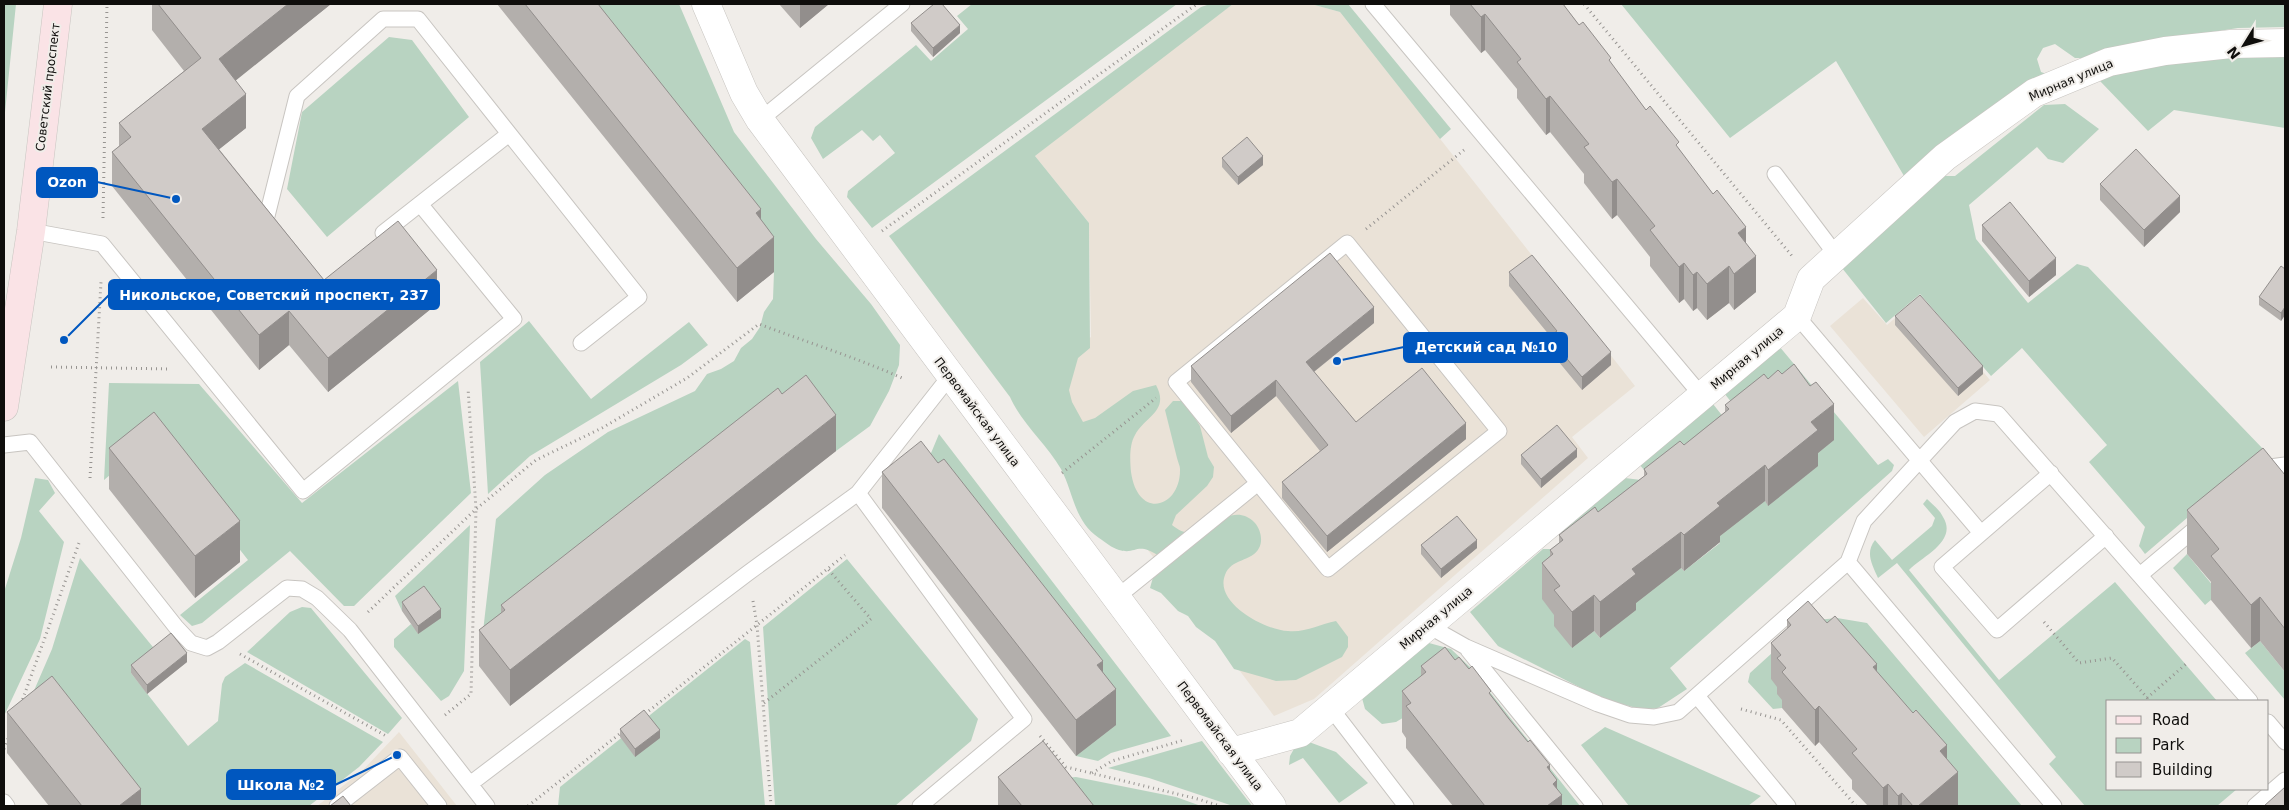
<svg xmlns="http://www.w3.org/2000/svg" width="2289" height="810" font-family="'DejaVu Sans',sans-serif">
  <rect width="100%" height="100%" fill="#f0ede9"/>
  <path fill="#eae2d7" d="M 1233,4 L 1311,4 L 1340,12 L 1635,386 L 1572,437 L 1588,458 L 1314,699 L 1274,716 L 1024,387 L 1091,337 L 1089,223 L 1035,156 L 1170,50 Z
    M 1920,297 L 1990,380 L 1924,437 L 1830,326 L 1863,298 L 1887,325 Z
    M 399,732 L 457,806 L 317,806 L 362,771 Z"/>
  <path fill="#b8d3c1" d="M 4,4 L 16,4 L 4,122 Z
    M 571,4 L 679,4 L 734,132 L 816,239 L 871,304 L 900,345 L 899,365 L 889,391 L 870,426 L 836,451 L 806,412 L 479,666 L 496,519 L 545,475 L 608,432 L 695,391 L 707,374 L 721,369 L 734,361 L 741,348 L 752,339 L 760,327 L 764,312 L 773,299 L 774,272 Z
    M 972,4 L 1177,4 L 872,228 L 847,197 L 848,191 L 895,153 L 880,135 L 873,141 L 862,130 L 823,159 L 811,138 L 815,127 L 916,45 L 931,61 L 968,29 L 957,16 Z
    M 1210,4 L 1233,4 L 1035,156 L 1089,223 L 1090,348 L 1078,358 L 1069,390 L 1072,402 L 1083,422 L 1095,418 L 1133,391 L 1156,385 C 1170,411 1145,416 1135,435 C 1129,445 1130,461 1131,472 C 1138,521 1181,508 1180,469 C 1180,466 1178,462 1177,458 C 1173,442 1169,426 1165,410 L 1173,401 L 1184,401 L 1200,426 L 1208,457 L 1214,467 L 1213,477 L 1207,486 L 1176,515 L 1172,525 C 1178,530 1184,533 1192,533 C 1210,533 1232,500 1255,523 C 1261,530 1263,541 1259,548 C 1252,562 1231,558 1225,575 C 1214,603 1265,630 1288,631 C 1305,633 1320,624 1336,621 L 1348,637 L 1348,647 L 1342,657 L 1296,680 L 1276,681 L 1234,669 L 1215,641 L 1196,627 L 1188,616 L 1178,611 L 1161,593 L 1150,588 L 1159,556 C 1136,541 1137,555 1119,550 C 1112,548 1105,542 1099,538 C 1074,521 1074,494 1061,469 C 1046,443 1022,424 1010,397 L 889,236 L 1201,7 Z
    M 1311,4 L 1348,4 L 1451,129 L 1440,139 L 1340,12 Z
    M 1621,4 L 2285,4 L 2285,27 L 2238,28 L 2122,46 L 2088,58 L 2075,58 L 2055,44 L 2043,48 L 2037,59 L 2041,72 L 2052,76 L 1907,181 L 1836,61 L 1730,138 Z
    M 389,37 L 412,40 L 469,117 L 327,237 L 287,189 L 302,112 Z
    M 2285,54 L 2285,128 L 2174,110 L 2148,131 L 2100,81 L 2099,77 L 2172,58 Z
    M 2065,104 L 2099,129 L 2063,163 L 2048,159 L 2037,147 L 1969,205 L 1976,239 L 2028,303 L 2077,264 L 2088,267 L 2265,451 L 2145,554 L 2139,546 L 2145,527 L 2089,462 L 2107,445 L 2022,348 L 1991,376 L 1920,294 L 1886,323 L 1842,268 L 1940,176 L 1955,176 L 2044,105 Z
    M 529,321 L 591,399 L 689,322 L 708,345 L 681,365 L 530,456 L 488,494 L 480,362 Z
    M 1779,346 L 1878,465 L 1888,459 L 1894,465 L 1892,471 L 1670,668 L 1687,689 L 1658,708 L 1644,710 L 1603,699 L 1498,646 L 1470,612 L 1543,549 L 1557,549 L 1560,622 L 1572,648 L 1594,631 L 1600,638 L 1635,610 L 1632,606 L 1677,564 L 1684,571 L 1720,543 L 1717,539 L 1762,497 L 1768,505 L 1748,423 L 1724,393 Z
    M 458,381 L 471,493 L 354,606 L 344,606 L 290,551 L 202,623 L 192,626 L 180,615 L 248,560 L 153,439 L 104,480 L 109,383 L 199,384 L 302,503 Z
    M 1713,404 L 1736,433 L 1662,491 L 1639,464 Z
    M 939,434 L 1171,736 L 1111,753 L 1098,761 L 1076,756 L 921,477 Z
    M 35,478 L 48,480 L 55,493 L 39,511 L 64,542 L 40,639 L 4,716 L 4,592 L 21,538 Z
    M 1625,478 L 1641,480 L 1579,555 L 1560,531 Z
    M 1927,499 C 1932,504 1940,510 1943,517 C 1958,541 1923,556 1909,570 L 1999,680 L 2115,582 L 2217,701 L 2108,701 L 2108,789 L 2237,789 L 2217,806 L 2085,806 L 2049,764 L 2056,757 L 1897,563 L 1878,578 C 1872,564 1865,553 1875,540 L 1892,560 L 1932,526 L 1935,518 L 1923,504 Z
    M 470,525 L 464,671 L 449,696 L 441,701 L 394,647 L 394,639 L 411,624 L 419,634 L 424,594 L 402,611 L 395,596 Z
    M 2187,554 L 2219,593 L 2205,605 L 2173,568 Z
    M 80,558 L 157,652 L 131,673 L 188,746 L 218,721 L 222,684 L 225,677 L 245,663 L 383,742 L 359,767 L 309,806 L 122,806 L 7,753 L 52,649 Z
    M 847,559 L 978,719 L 971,741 L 895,806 L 775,806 L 763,627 Z
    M 302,607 L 311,608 L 402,718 L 388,734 L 247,652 L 290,612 Z
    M 1837,618 L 1867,623 L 2022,806 L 1956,806 L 1781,691 L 1786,705 L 1782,708 L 1773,709 L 1748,682 L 1750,673 L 1807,621 Z
    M 745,639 L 750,642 L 765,806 L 558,806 L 560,787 Z
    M 2260,641 L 2285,672 L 2285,700 L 2245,653 Z
    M 1429,643 L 1451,649 L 1471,668 L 1580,806 L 1549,806 L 1421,707 L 1396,722 L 1382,724 L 1365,709 L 1362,698 L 1408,654 Z
    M 1605,727 L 1761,796 L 1748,806 L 1629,806 L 1581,745 Z
    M 1202,741 L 1252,806 L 1233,806 L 1149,778 L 1108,768 Z
    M 1309,742 L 1336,752 L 1368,783 L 1339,803 L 1303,758 L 1289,765 L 1290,756 L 1295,747 Z
    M 1076,777 L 1176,797 L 1201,806 L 1066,806 L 1038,781 Z"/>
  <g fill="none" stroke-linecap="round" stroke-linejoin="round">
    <g stroke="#c8c5c1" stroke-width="17">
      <path id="lane" d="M 1373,4 L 1702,396
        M 760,120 L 902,4
        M 1775,174 L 1837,256
        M 268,228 L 265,224 L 297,96 L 383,19 L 418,19 L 639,297 L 581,343
        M 31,231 L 102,244 L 303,491 L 514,319 L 420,204
        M 383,233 L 509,134
        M 1347,243 L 1499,431 L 1328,569 L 1176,382 Z
        M 1797,316 L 1981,533
        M 4,445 L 30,442 L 176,627 L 191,643 L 207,648 L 218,642 L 287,588 L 302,589 L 317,598 L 350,630 L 487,806
        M 2051,473 L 1942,567 L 1997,630 L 2106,536
        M 2260,475 L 2270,467 L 2285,465
        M 858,493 L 1024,719 L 920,806
        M 1848,562 L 2054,806
        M 2140,575 L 2202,523
        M 1116,598 L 1258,483
        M 1427,625 L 1466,647 L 1598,704 L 1630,715 L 1654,717 L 1678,712 L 1848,562 L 1864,521 L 1955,422 L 1975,411 L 1998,414 L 2250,701
        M 1468,650 L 1595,806
        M 1697,696 L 1788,806
        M 1330,707 L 1406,806
        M 2268,722 L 2285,742
        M 470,784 L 748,573 L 858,493 L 950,376
        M 4,802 L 7,806
        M 337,806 L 400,757 L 439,806
        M 2255,806 L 2285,780"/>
    </g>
    <g stroke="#c8c5c1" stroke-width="29">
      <path id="street" d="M 706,4 L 744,93 L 760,120 L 1272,806
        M 1231,752 L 1300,733 L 1797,316 L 1811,279 L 1945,157 L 2034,93 L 2109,62 L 2165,51 L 2231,44 L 2285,43"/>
    </g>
    <g stroke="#c8c5c1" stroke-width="29">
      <path id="secondary" d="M 4,407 L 31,231 L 58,4"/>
    </g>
    <path stroke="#979491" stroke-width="3" stroke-dasharray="1 4" stroke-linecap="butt" d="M 1584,4 L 1792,256
      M 103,218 L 107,4
      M 1366,229 L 1464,150
      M 882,231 L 1197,4
      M 51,367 L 171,369
      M 1062,473 L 1156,398
      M 90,478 L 101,282
      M 753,601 L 757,625 L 771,806
      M 368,612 L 476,509 L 536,460 L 602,428 L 687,378 L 759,324 C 806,342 855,357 902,378
      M 2044,622 L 2079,663 L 2112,658 L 2150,701
      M 240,654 L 388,737
      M 2147,698 L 2186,664
      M 764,703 L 871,619 L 828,569
      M 21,704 L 79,543
      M 1741,709 L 1781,720 L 1856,806
      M 645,714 L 845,555
      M 445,715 L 471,694 L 476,509 L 468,388
      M 1040,736 L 1066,767 L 1198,799 L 1220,806
      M 4,749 L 8,738
      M 1092,773 L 1112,761 L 1184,740
      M 528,806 L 622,732"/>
    <use href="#lane" stroke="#fff" stroke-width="15"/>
    <use href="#street" stroke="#fff" stroke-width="28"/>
    <use href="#secondary" stroke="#fae3e6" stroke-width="28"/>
  </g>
  <path fill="#b3afac" d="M 152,4 L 331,4 L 235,80 L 246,128 L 219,149 L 324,280 L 437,304 L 328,392 L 289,345 L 259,370 L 112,186 L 112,152 L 119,146 L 119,123 L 184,71 L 152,30 Z
    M 497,4 L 598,4 L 761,220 L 774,272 L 737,302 Z
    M 779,4 L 829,4 L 800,28 Z
    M 1449,4 L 1563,4 L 1579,25 L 1611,64 L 1646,110 L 1679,149 L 1746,243 L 1756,292 L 1734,310 L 1729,303 L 1707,320 L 1697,308 L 1693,311 L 1684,299 L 1679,303 L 1650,266 L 1650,257 L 1617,215 L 1612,219 L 1584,183 L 1584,174 L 1550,132 L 1546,135 L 1517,98 L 1517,89 L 1485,50 L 1481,53 L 1450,15 L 1450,5 Z
    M 911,23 L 960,33 L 933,57 L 911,31 Z
    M 1222,158 L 1263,165 L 1238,185 L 1222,167 Z
    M 2100,184 L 2180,212 L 2144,247 L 2100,200 Z
    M 1982,225 L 2056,275 L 2029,297 L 1982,241 Z
    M 2285,269 L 2285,315 L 2281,321 L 2259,305 L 2259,297 Z
    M 1509,272 L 1611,365 L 1582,390 L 1549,350 L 1549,337 L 1550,336 L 1509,286 Z
    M 1895,316 L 1983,374 L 1958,396 L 1895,325 Z
    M 1374,323 L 1314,372 L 1356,422 L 1466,439 L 1327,552 L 1282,498 L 1282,482 L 1320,451 L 1276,396 L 1231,433 L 1191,382 L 1191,366 Z
    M 1768,379 L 1834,440 L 1818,453 L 1818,466 L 1768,506 L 1765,501 L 1720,536 L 1720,542 L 1684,571 L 1681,568 L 1636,603 L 1636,610 L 1600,638 L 1594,631 L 1572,648 L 1554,626 L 1554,615 L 1542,599 L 1542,563 L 1550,556 L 1550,550 L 1559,543 L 1559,535 L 1598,512 L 1644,476 L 1644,469 L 1684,445 L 1725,412 L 1725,405 Z
    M 782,394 L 836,451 L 510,706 L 479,666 L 479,630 L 501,613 L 501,605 Z
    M 109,448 L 240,562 L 195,598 L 109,489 Z
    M 1521,455 L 1577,457 L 1541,488 L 1521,464 Z
    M 882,472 L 1103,672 L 1116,725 L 1076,756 L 882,508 Z
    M 2285,475 L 2285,672 L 2260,641 L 2251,648 L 2211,600 L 2211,582 L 2187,554 L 2187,510 Z
    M 1421,545 L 1477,548 L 1441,578 L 1421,554 Z
    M 402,602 L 441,618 L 418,634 L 402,611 Z
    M 1787,620 L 1827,623 L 1877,672 L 1947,759 L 1958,806 L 1868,806 L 1852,789 L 1852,780 L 1819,742 L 1815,746 L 1782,708 L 1782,700 L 1777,694 L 1777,687 L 1771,679 L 1771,643 L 1787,629 Z
    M 1455,660 L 1491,695 L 1550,771 L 1557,788 L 1562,806 L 1453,806 L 1406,748 L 1406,738 L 1402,732 L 1402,691 L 1421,676 L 1421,666 Z
    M 187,662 L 147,694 L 131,673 L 131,665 Z
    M 7,712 L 141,806 L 49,806 L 7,753 Z
    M 620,729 L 660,738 L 635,757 L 620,737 Z
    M 998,777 L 1094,806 L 998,806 Z"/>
  <path fill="#928e8c" d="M 288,4 L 331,4 L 219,94 L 219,59 Z
    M 800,4 L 829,4 L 800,28 Z
    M 1485,14 L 1485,50 L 1481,53 L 1481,17 Z
    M 960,25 L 960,33 L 933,57 L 933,48 Z
    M 246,94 L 246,128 L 202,163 L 202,129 Z
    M 1550,96 L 1550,132 L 1546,135 L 1546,99 Z
    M 1263,156 L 1263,165 L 1238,185 L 1238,177 Z
    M 1617,179 L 1617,215 L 1612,219 L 1612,182 Z
    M 2180,196 L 2180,212 L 2144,247 L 2144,230 Z
    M 761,209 L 761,244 L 756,213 Z
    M 1746,227 L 1746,263 L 1738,233 Z
    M 774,237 L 774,272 L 737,302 L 737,268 Z
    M 1756,256 L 1756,292 L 1734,310 L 1734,274 Z
    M 2056,258 L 2056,275 L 2029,297 L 2029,281 Z
    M 1684,263 L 1684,299 L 1679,303 L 1679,267 Z
    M 1729,266 L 1729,303 L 1707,320 L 1707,284 Z
    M 437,270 L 437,304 L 328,392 L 328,358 Z
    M 1697,272 L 1697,308 L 1693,311 L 1693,275 Z
    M 1374,307 L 1374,323 L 1306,378 L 1306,362 Z
    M 2285,307 L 2285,315 L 2281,321 L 2281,313 Z
    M 289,311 L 289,345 L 259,370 L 259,335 Z
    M 1611,352 L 1611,365 L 1582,390 L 1582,377 Z
    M 1983,366 L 1983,374 L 1958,396 L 1958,388 Z
    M 1276,380 L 1276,396 L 1231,433 L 1231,416 Z
    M 1834,404 L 1834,440 L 1818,453 L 1818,466 L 1768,506 L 1768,470 L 1811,422 Z
    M 836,415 L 836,451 L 510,706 L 510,670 Z
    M 1466,423 L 1466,439 L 1327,552 L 1327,536 Z
    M 1577,449 L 1577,457 L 1541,488 L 1541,479 Z
    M 1765,465 L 1765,501 L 1720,536 L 1720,542 L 1684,571 L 1684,535 L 1717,503 Z
    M 240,521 L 240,562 L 195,598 L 195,556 Z
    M 1681,532 L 1681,568 L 1636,603 L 1636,610 L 1600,638 L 1600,602 L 1632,569 Z
    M 1477,540 L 1477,548 L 1441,578 L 1441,569 Z
    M 1594,595 L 1594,631 L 1572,648 L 1572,612 Z
    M 2260,597 L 2260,641 L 2251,648 L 2251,605 Z
    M 441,609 L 441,618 L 418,634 L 418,626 Z
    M 187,653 L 187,662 L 147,694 L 147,685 Z
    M 1103,661 L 1103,697 L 1097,665 Z
    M 1877,664 L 1877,700 L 1873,667 Z
    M 1116,689 L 1116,725 L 1076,756 L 1076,720 Z
    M 1819,706 L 1819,742 L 1815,746 L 1815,710 Z
    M 660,730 L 660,738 L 635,757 L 635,749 Z
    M 1947,745 L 1947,781 L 1940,751 Z
    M 1550,765 L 1550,804 L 1553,784 L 1557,780 L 1557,799 L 1562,795 L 1562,806 L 1547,806 L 1547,767 Z
    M 1958,772 L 1958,806 L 1918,806 Z
    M 1888,784 L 1888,806 L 1883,806 L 1883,788 Z
    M 141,789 L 141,806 L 119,806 Z
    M 1902,793 L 1902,806 L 1898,806 L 1898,796 Z"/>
  <path fill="#d0cbc8" stroke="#928e8c" d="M 158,4 L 288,4 L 219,59 L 246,94 L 202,129 L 324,280 L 398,221 L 437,270 L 328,358 L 289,311 L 259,335 L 112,152 L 131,137 L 119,123 L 201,58 Z
    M 525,4 L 598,4 L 761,209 L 756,213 L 774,237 L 737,268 Z
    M 934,4 L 942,4 L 960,25 L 933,48 L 911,23 Z
    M 1470,4 L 1563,4 L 1579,25 L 1583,22 L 1611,58 L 1609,60 L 1646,110 L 1650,106 L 1679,142 L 1676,145 L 1713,194 L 1717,190 L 1746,227 L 1738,233 L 1756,256 L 1734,274 L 1729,266 L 1707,284 L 1697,272 L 1693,275 L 1684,263 L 1679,267 L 1650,230 L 1655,226 L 1617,179 L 1612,182 L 1584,147 L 1589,144 L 1550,96 L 1546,99 L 1517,62 L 1521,59 L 1485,14 L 1481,17 Z
    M 1247,137 L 1263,156 L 1238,177 L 1222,158 Z
    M 2136,149 L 2180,196 L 2144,230 L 2100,184 Z
    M 2010,202 L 2056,258 L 2029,281 L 1982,225 Z
    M 1330,253 L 1374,307 L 1306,362 L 1356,422 L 1422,368 L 1466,423 L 1327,536 L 1282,482 L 1328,445 L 1276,380 L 1231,416 L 1191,366 Z
    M 1532,255 L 1611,352 L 1582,377 L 1549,337 L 1557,331 L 1509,272 Z
    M 2281,266 L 2285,269 L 2285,307 L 2281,313 L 2259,297 Z
    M 1920,295 L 1983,366 L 1958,388 L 1895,316 Z
    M 1794,364 L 1810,386 L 1816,382 L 1834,404 L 1811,422 L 1818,430 L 1768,470 L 1765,465 L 1717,503 L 1720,506 L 1684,535 L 1681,532 L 1632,569 L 1636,574 L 1600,602 L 1594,595 L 1572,612 L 1554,590 L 1560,586 L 1542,563 L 1553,554 L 1550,550 L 1563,540 L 1559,535 L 1595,507 L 1598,512 L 1647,474 L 1644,469 L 1680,441 L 1684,445 L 1729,409 L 1725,405 L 1764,374 L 1768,379 L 1778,370 L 1782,374 Z
    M 806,375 L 836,415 L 510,670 L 479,630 L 505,610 L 501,605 L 778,388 L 782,394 Z
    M 154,412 L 240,521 L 195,556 L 109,448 Z
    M 1557,425 L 1577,449 L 1541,479 L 1521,455 Z
    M 921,441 L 938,463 L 944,459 L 1103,661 L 1097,665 L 1116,689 L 1076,720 L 882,472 Z
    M 2263,448 L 2285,475 L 2285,629 L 2260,597 L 2251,605 L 2211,556 L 2219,549 L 2187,510 Z
    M 1457,516 L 1477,540 L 1441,569 L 1421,545 Z
    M 424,586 L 441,609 L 418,626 L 402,602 Z
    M 1808,601 L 1827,623 L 1835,616 L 1877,664 L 1873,667 L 1913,713 L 1916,710 L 1947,745 L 1940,751 L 1958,772 L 1918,806 L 1913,806 L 1902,793 L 1898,796 L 1888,784 L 1883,788 L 1852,753 L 1857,749 L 1819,706 L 1815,710 L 1782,672 L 1786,668 L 1777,658 L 1781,655 L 1771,643 L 1791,625 L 1787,620 Z
    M 171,633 L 187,653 L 147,685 L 131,665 Z
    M 1445,647 L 1455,660 L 1459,657 L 1469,669 L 1472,666 L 1491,691 L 1489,693 L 1509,719 L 1528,742 L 1530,740 L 1550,765 L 1547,767 L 1557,780 L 1553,784 L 1562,795 L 1547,806 L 1485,806 L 1406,706 L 1411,703 L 1402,691 L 1426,672 L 1421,666 Z
    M 52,676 L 141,789 L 119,806 L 82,806 L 7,712 Z
    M 644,710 L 660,730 L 635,749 L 620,729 Z
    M 1043,741 L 1094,806 L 1022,806 L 998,777 Z
    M 2285,787 L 2285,806 L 2264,806 Z
    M 343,796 L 351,806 L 330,806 Z"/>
  <g text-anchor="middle" stroke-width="4" stroke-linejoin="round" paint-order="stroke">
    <g font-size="12" fill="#0f0e0c" stroke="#f0ede9">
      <text transform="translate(2071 80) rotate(-23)" y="4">Мирная улица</text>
      <text transform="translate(48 87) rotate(-83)" y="4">Советский проспект</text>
      <text transform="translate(1747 358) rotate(-40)" y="4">Мирная улица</text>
      <text transform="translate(977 412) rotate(53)" y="4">Первомайская улица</text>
      <text transform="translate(1436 618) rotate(-40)" y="4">Мирная улица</text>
      <text transform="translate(1220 736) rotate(53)" y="4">Первомайская улица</text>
    </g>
  </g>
  <path fill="none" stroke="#0057bf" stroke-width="2" d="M176 199L97 182M64 340L109 295M1337 361L1404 347M397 755L335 785"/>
  <g fill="#0057bf" stroke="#f0ede9" stroke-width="2">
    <circle cx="176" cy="199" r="5"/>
    <circle cx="64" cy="340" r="5"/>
    <circle cx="1337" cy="361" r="5"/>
    <circle cx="397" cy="755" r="5"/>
  </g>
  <g fill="#0057bf" stroke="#0057bf" stroke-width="2">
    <rect x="37" y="168" width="60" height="29" rx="5"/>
    <rect x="109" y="280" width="330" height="29" rx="5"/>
    <rect x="1404" y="333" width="163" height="29" rx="5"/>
    <rect x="227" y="770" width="108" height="29" rx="5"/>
  </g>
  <g font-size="14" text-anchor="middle" font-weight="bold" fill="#fff">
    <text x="67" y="187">Ozon</text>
    <text x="274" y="300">Никольское, Советский проспект, 237</text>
    <text x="1486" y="352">Детский сад №10</text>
    <text x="281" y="790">Школа №2</text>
  </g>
  <rect width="2289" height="810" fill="none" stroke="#0f0e0c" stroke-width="10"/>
  <rect x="2106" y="700" width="162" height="90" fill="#f0ede9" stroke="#969491"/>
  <rect x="2116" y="716" width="25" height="8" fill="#fae3e6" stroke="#969491"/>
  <text x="2152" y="725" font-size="15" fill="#0f0e0c">Road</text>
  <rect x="2116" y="738" width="25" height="15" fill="#b8d3c1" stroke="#969491"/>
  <text x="2152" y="750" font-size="15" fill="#0f0e0c">Park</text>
  <rect x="2116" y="762" width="25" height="15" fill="#d0cbc8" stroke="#969491"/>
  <text x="2152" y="775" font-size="15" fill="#0f0e0c">Building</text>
  <g transform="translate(2244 45) rotate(233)" stroke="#f0ede9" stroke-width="4" paint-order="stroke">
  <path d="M0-4L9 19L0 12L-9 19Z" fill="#0f0e0c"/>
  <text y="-8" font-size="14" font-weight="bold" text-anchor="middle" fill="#0f0e0c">N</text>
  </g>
</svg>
